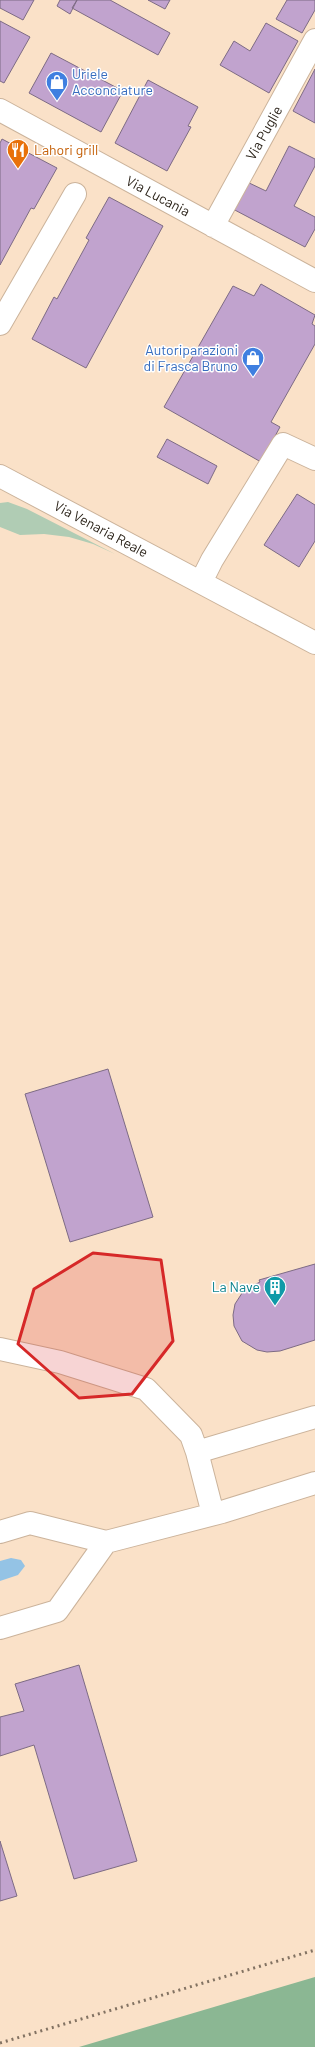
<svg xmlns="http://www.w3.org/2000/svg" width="315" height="2047" font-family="Barlow,sans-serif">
  <rect width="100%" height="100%" fill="#fae1c8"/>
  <path fill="#b0ccb4" d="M 8,502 L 27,509 L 115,554 L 93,544 L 69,537 L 44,534 L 20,535 L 0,527 L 0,503 Z"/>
  <path fill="#8bb793" d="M 315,1977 L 315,2047 L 79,2047 Z"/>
  <path fill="#94c3e5" d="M 11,1558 L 21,1560 L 25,1566 L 18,1575 L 0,1581 L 0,1561 Z"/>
  <path fill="#c1a3ce" stroke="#7d6b84" d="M 0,0 L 34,0 L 23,20 L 0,8 Z
    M 60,0 L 77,0 L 70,14 L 57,6 Z
    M 77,0 L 110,0 L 170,33 L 158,55 L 72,8 Z
    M 148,0 L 170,0 L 165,9 Z
    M 287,0 L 315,0 L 315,10 L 302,33 L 276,19 Z
    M 0,21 L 30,37 L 4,83 L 0,81 Z
    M 266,23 L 298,41 L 269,93 L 220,65 L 234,41 L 250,51 Z
    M 51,53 L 123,91 L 101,132 L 29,93 Z
    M 315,69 L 315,123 L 293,111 Z
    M 148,80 L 198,107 L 188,126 L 191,127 L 167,171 L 115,143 Z
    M 2,139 L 57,168 L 34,209 L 31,208 L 0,265 L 0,143 Z
    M 289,146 L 315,159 L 315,166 L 294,206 L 315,217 L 315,229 L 305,247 L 231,208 L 245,181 L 266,191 Z
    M 109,197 L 163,226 L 86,368 L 32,339 L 54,297 L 57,299 L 89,240 L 86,238 Z
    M 261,284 L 315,315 L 312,324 L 315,326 L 315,344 L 271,422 L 280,427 L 261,462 L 164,407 L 233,286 L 254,296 Z
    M 167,439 L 217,466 L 208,484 L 157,457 Z
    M 297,494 L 315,505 L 315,541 L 299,567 L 264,545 Z
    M 108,1069 L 153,1217 L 70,1242 L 25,1094 Z
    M 315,1264 L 315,1340 L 280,1351 L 267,1352 L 257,1350 L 242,1341 L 234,1326 L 233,1315 L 235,1304 L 244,1290 L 260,1282 L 259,1280 Z
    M 79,1665 L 137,1861 L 74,1879 L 34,1745 L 0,1756 L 0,1717 L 24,1711 L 15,1684 Z
    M 0,1841 L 17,1896 L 0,1901 Z"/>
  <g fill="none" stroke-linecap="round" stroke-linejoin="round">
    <g stroke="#cbb39b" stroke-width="24">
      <path id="minor" d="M 0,110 L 315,281
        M 213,226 L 315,40
        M 0,324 L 75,194
        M 0,476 L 315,643
        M 201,582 L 212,560 L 283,444 L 315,459
        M 0,1349 L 60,1362 L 146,1389 L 191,1435 L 197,1452 L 315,1417
        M 197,1452 L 213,1514
        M 0,1532 L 30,1523 L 106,1542 L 222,1512 L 315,1483
        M 0,1628 L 57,1611 L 106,1542"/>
    </g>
    <use href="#minor" stroke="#fff" stroke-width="22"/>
    <path stroke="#827262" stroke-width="3" stroke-dasharray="2 4" stroke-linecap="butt" d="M 0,2043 L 315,1950"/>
  </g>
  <path fill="#d62828" fill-opacity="0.2" stroke="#d62828" stroke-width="3" stroke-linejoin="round" d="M 93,1253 L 161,1260 L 173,1341 L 132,1394 L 79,1398 L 18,1344 L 34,1289 Z"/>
  <defs>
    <g id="shop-pin" transform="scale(1.15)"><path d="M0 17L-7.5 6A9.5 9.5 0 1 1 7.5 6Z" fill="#3f7fe0" stroke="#fff"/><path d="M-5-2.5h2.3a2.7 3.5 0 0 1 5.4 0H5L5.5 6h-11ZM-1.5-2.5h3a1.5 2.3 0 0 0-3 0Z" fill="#fff"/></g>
    <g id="restaurant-pin" transform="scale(1.15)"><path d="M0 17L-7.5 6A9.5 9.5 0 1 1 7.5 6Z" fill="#e8710a" stroke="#fff"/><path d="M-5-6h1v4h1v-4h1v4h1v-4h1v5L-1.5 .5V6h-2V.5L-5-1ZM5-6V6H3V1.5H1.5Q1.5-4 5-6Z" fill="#fff"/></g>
    <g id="building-pin" transform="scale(1.15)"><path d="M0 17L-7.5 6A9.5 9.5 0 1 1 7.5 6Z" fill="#0f9aa8" stroke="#fff"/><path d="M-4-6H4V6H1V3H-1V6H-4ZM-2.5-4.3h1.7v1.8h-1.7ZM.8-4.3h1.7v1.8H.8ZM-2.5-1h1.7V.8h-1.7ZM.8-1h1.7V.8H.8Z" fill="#fff"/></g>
  </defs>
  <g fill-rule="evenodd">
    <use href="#shop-pin" x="57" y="82"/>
    <use href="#restaurant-pin" x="18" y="150"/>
    <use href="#shop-pin" x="253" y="358"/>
    <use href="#building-pin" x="275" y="1287"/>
  </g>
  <g text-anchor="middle" stroke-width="3" stroke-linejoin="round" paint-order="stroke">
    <g font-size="14" fill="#366cbe" stroke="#fff" text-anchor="start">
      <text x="72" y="79">Uriele<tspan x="72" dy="16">Acconciature</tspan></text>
      <text x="238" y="355" text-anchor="end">Autoriparazioni<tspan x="238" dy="16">di Frasca Bruno</tspan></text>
    </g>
    <g font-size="14" fill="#251d13" stroke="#fff">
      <text transform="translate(264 133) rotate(-61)" y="5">Via Puglie</text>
      <text transform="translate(158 196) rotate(28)" y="5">Via Lucania</text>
      <text transform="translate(101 529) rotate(28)" y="5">Via Venaria Reale</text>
    </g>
    <g font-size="14" fill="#c56008" stroke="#fff" text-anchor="start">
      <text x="34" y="155">Lahori grill</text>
    </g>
    <g font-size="14" fill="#0d838f" stroke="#fff" text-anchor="end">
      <text x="260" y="1292">La Nave</text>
    </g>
  </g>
</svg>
